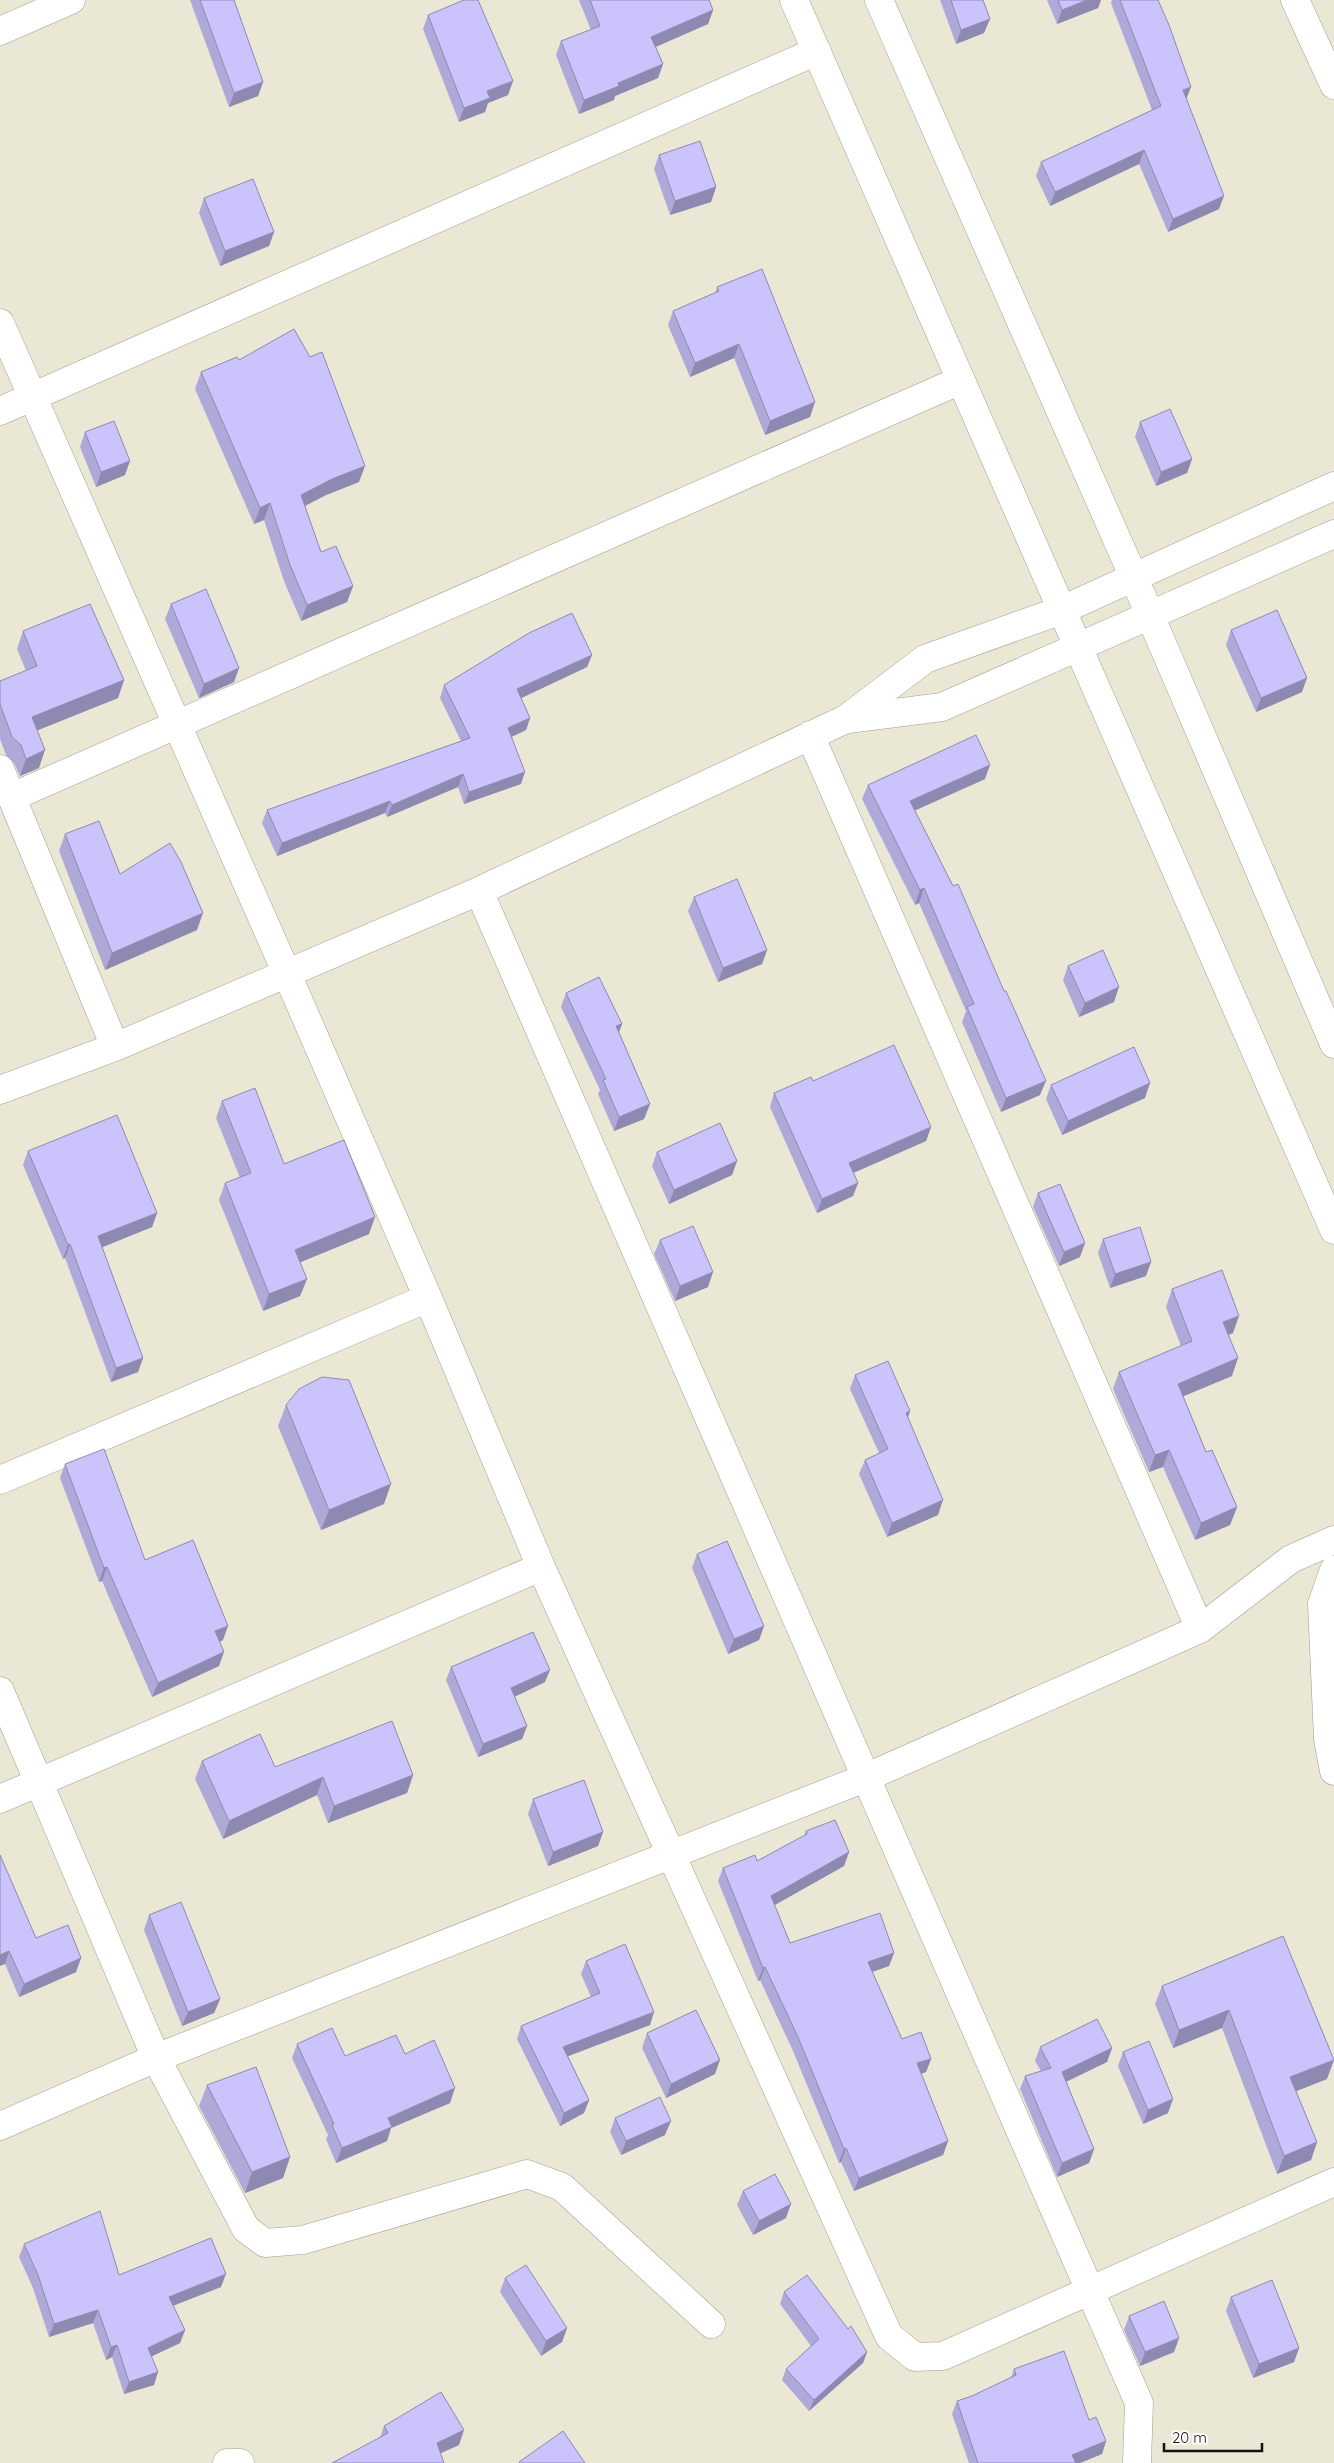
<svg xmlns="http://www.w3.org/2000/svg" width="1334" height="2463" font-family="Quicksand,sans-serif">
  <rect width="100%" height="100%" fill="#eae8d5"/>
  <g fill="none" stroke-linecap="round" stroke-linejoin="round">
    <g stroke="#a09e8d" stroke-width="29">
      <path id="minor" d="M 794,0 L 1334,1230
        M 879,0 L 1134,578 L 1334,1044
        M 1295,0 L 1334,85
        M 0,31 L 71,0
        M 0,323 L 287,974 L 428,1298 L 541,1567 L 889,2336 L 915,2357 L 943,2356 L 1334,2182
        M 0,411 L 817,51
        M 848,719 L 942,707 L 1334,534
        M 810,735 L 1200,1629
        M 0,769 L 115,1047
        M 12,797 L 961,380
        M 479,891 L 1139,2403 L 1137,2463
        M 0,1090 L 115,1047 L 479,891 L 846,719 L 925,659 L 1062,610 L 1334,486
        M 0,1480 L 428,1298
        M 1334,1570 L 1322,1604 L 1328,1739 L 1334,1771
        M 0,1691 L 156,2058 L 246,2229 L 265,2243 L 303,2240 L 527,2174 L 562,2187 L 711,2324
        M 0,1799 L 541,1567
        M 0,2126 L 156,2058 L 865,1778 L 1200,1629 L 1291,1559 L 1334,1540
        M 227,2463 L 240,2463"/>
    </g>
    <use href="#minor" stroke="#fff" stroke-width="28"/>
  </g>
  <path fill="#afa9d9" d="M 190,0 L 234,0 L 263,82 L 258,96 L 229,107 Z
    M 579,0 L 709,0 L 713,10 L 708,24 L 656,47 L 663,64 L 658,78 L 615,96 L 614,100 L 579,114 L 556,55 L 561,41 L 591,30 Z
    M 940,0 L 983,0 L 990,19 L 984,33 L 956,44 Z
    M 1047,0 L 1101,0 L 1098,8 L 1057,24 Z
    M 1112,0 L 1158,0 L 1219,209 L 1168,232 L 1139,164 L 1050,206 L 1036,176 L 1041,162 L 1152,110 L 1111,3 Z
    M 428,15 L 513,81 L 508,95 L 488,103 L 485,112 L 459,122 L 423,29 Z
    M 659,155 L 716,187 L 711,202 L 670,215 L 654,169 Z
    M 204,198 L 274,232 L 269,246 L 220,266 L 199,213 Z
    M 717,287 L 810,417 L 765,435 L 734,358 L 690,377 L 668,325 L 673,311 L 715,293 Z
    M 239,360 L 359,482 L 326,495 L 305,506 L 321,552 L 353,586 L 347,602 L 301,621 L 284,581 L 264,520 L 254,524 L 195,389 L 201,372 Z
    M 1140,422 L 1192,459 L 1187,473 L 1156,486 L 1135,437 Z
    M 85,432 L 125,475 L 96,487 L 80,447 Z
    M 171,604 L 239,668 L 234,682 L 199,698 L 165,619 Z
    M 1231,630 L 1302,692 L 1256,712 L 1226,645 Z
    M 23,631 L 124,680 L 118,698 L 37,730 L 39,768 L 20,776 L 14,763 L 6,755 L 0,739 L 0,681 L 26,671 L 17,649 Z
    M 592,655 L 587,667 L 521,698 L 530,718 L 526,730 L 512,737 L 521,784 L 464,804 L 458,787 L 387,817 L 385,813 L 277,856 L 262,823 L 267,810 L 461,741 L 440,698 L 444,685 Z
    M 985,779 L 915,810 L 1040,1095 L 1001,1112 L 962,1022 L 966,1011 L 919,903 L 915,905 L 862,799 L 868,785 Z
    M 65,834 L 197,930 L 105,970 L 59,851 Z
    M 694,897 L 767,950 L 762,964 L 718,982 L 688,911 Z
    M 1068,966 L 1114,1002 L 1079,1017 L 1063,980 Z
    M 566,993 L 622,1024 L 619,1032 L 650,1104 L 644,1119 L 614,1131 L 598,1094 L 600,1090 L 561,1007 Z
    M 813,1081 L 931,1127 L 926,1141 L 853,1173 L 858,1183 L 853,1196 L 817,1213 L 770,1107 L 774,1093 Z
    M 1051,1085 L 1145,1098 L 1062,1135 L 1046,1099 Z
    M 222,1101 L 284,1164 L 369,1234 L 300,1262 L 307,1279 L 300,1296 L 263,1311 L 219,1200 L 225,1183 L 240,1178 L 216,1118 Z
    M 28,1151 L 157,1213 L 152,1227 L 102,1247 L 143,1358 L 138,1372 L 111,1382 L 65,1258 L 63,1259 L 23,1165 Z
    M 657,1152 L 737,1161 L 732,1175 L 669,1204 L 652,1166 Z
    M 1038,1193 L 1080,1257 L 1059,1266 L 1033,1207 Z
    M 1103,1239 L 1146,1276 L 1110,1288 L 1098,1253 Z
    M 660,1240 L 708,1287 L 675,1301 L 654,1254 Z
    M 1172,1289 L 1233,1333 L 1229,1335 L 1232,1376 L 1183,1396 L 1206,1452 L 1237,1507 L 1230,1525 L 1195,1540 L 1163,1467 L 1149,1472 L 1113,1389 L 1119,1372 L 1181,1346 L 1166,1307 Z
    M 855,1375 L 910,1411 L 908,1418 L 938,1515 L 887,1537 L 859,1474 L 865,1460 L 879,1453 L 850,1389 Z
    M 286,1405 L 384,1504 L 321,1530 L 278,1426 Z
    M 65,1464 L 145,1560 L 223,1640 L 220,1642 L 219,1666 L 152,1697 L 102,1581 L 99,1582 L 60,1478 Z
    M 697,1554 L 764,1626 L 759,1640 L 728,1654 L 692,1568 Z
    M 451,1667 L 545,1682 L 514,1697 L 527,1726 L 522,1739 L 478,1757 L 446,1680 Z
    M 202,1761 L 275,1767 L 413,1775 L 407,1793 L 328,1823 L 317,1795 L 223,1839 L 195,1779 Z
    M 533,1799 L 603,1832 L 598,1846 L 548,1866 L 528,1814 Z
    M 806,1831 L 849,1852 L 844,1866 L 774,1905 L 790,1943 L 894,1953 L 889,1966 L 872,1972 L 902,2039 L 931,2059 L 926,2072 L 921,2074 L 948,2141 L 943,2155 L 854,2191 L 841,2162 L 839,2163 L 793,2051 L 760,1980 L 758,1981 L 718,1881 L 723,1868 L 757,1861 L 804,1836 Z
    M 0,1856 L 36,1938 L 81,1958 L 76,1972 L 19,1997 L 5,1964 Z
    M 149,1915 L 220,1999 L 214,2013 L 182,2026 L 144,1930 Z
    M 1283,1936 L 1327,2079 L 1296,2091 L 1317,2142 L 1311,2160 L 1277,2174 L 1222,2028 L 1173,2048 L 1155,2004 L 1162,1986 Z
    M 586,1961 L 650,2025 L 568,2056 L 589,2100 L 584,2113 L 560,2126 L 517,2039 L 521,2026 L 591,1997 L 581,1974 Z
    M 647,2033 L 715,2074 L 666,2098 L 642,2048 Z
    M 297,2044 L 345,2056 L 405,2054 L 450,2103 L 391,2128 L 387,2141 L 336,2163 L 326,2139 L 328,2135 L 292,2058 Z
    M 1040,2047 L 1112,2048 L 1107,2062 L 1066,2082 L 1094,2149 L 1089,2163 L 1057,2177 L 1020,2089 L 1025,2076 L 1041,2071 L 1035,2061 Z
    M 1123,2052 L 1168,2113 L 1143,2124 L 1118,2066 Z
    M 207,2085 L 290,2157 L 283,2178 L 245,2193 L 199,2106 Z
    M 615,2118 L 665,2135 L 621,2155 L 610,2132 Z
    M 743,2191 L 786,2218 L 753,2235 L 737,2205 Z
    M 24,2244 L 119,2275 L 221,2287 L 173,2306 L 185,2330 L 180,2343 L 152,2356 L 154,2385 L 124,2394 L 112,2357 L 106,2360 L 93,2323 L 49,2337 L 33,2288 L 19,2257 Z
    M 505,2278 L 567,2328 L 562,2342 L 541,2356 L 500,2292 Z
    M 784,2292 L 848,2329 L 867,2352 L 863,2363 L 809,2411 L 782,2380 L 786,2369 L 811,2346 L 780,2304 Z
    M 1231,2297 L 1299,2348 L 1294,2362 L 1253,2378 L 1226,2311 Z
    M 1129,2316 L 1179,2338 L 1174,2352 L 1140,2366 L 1124,2330 Z
    M 1014,2369 L 1089,2420 L 1106,2441 L 1102,2454 L 1080,2463 L 969,2463 L 952,2414 L 957,2401 L 972,2396 L 1011,2378 Z
    M 384,2426 L 459,2445 L 441,2453 L 380,2438 Z"/>
  <path fill="#8e89b0" d="M 1087,0 L 1101,0 L 1098,8 L 1057,24 L 1062,10 Z
    M 713,10 L 708,24 L 646,51 L 651,37 Z
    M 990,19 L 984,33 L 956,44 L 961,30 Z
    M 663,64 L 658,78 L 615,96 L 614,100 L 579,114 L 584,100 L 618,83 Z
    M 513,81 L 508,95 L 488,103 L 485,112 L 459,122 L 464,108 L 487,91 Z
    M 263,82 L 258,96 L 229,107 L 234,93 Z
    M 1191,87 L 1186,100 L 1183,90 Z
    M 1144,150 L 1139,164 L 1050,206 L 1055,192 Z
    M 716,187 L 711,202 L 670,215 L 675,201 Z
    M 1224,196 L 1219,209 L 1168,232 L 1173,219 Z
    M 274,232 L 269,246 L 220,266 L 225,251 Z
    M 739,344 L 734,358 L 690,377 L 695,363 Z
    M 815,402 L 810,417 L 765,435 L 770,421 Z
    M 1192,459 L 1187,473 L 1156,486 L 1161,472 Z
    M 130,461 L 125,475 L 96,487 L 101,472 Z
    M 365,466 L 359,482 L 326,495 L 295,511 L 301,495 L 332,479 Z
    M 270,503 L 264,520 L 254,524 L 260,508 Z
    M 353,586 L 347,602 L 301,621 L 307,605 Z
    M 592,655 L 587,667 L 513,702 L 517,689 Z
    M 239,668 L 234,682 L 199,698 L 204,684 Z
    M 1307,678 L 1302,692 L 1256,712 L 1261,698 Z
    M 124,680 L 118,698 L 26,735 L 32,717 Z
    M 530,718 L 526,730 L 504,740 L 508,728 Z
    M 45,750 L 39,768 L 20,776 L 26,759 Z
    M 990,765 L 985,779 L 905,815 L 910,801 Z
    M 525,772 L 521,784 L 464,804 L 469,792 Z
    M 463,774 L 458,787 L 387,817 L 392,805 Z
    M 390,801 L 385,813 L 277,856 L 282,843 Z
    M 924,888 L 919,903 L 915,905 L 920,890 Z
    M 203,913 L 197,930 L 105,970 L 112,953 Z
    M 767,950 L 762,964 L 718,982 L 723,968 Z
    M 1119,987 L 1114,1002 L 1079,1017 L 1085,1003 Z
    M 622,1024 L 617,1038 L 616,1026 Z
    M 1046,1081 L 1040,1095 L 1001,1112 L 1006,1098 Z
    M 1150,1083 L 1145,1098 L 1062,1135 L 1068,1121 Z
    M 650,1104 L 644,1119 L 614,1131 L 619,1117 Z
    M 931,1127 L 926,1141 L 844,1177 L 849,1163 Z
    M 737,1161 L 732,1175 L 669,1204 L 674,1190 Z
    M 858,1183 L 853,1196 L 817,1213 L 822,1199 Z
    M 157,1213 L 152,1227 L 93,1251 L 98,1236 Z
    M 375,1217 L 369,1234 L 289,1267 L 295,1250 Z
    M 1085,1243 L 1080,1257 L 1059,1266 L 1064,1252 Z
    M 70,1244 L 65,1258 L 63,1259 L 68,1245 Z
    M 1151,1262 L 1146,1276 L 1110,1288 L 1115,1274 Z
    M 713,1272 L 708,1287 L 675,1301 L 680,1286 Z
    M 307,1279 L 300,1296 L 263,1311 L 269,1294 Z
    M 1239,1316 L 1233,1333 L 1217,1339 L 1223,1322 Z
    M 143,1358 L 138,1372 L 111,1382 L 116,1368 Z
    M 1238,1358 L 1232,1376 L 1172,1401 L 1178,1384 Z
    M 910,1411 L 905,1425 L 906,1413 Z
    M 1169,1450 L 1163,1467 L 1149,1472 L 1155,1455 Z
    M 391,1484 L 384,1504 L 321,1530 L 329,1510 Z
    M 943,1500 L 938,1515 L 887,1537 L 892,1523 Z
    M 1237,1507 L 1230,1525 L 1195,1540 L 1201,1523 Z
    M 107,1567 L 102,1581 L 99,1582 L 104,1568 Z
    M 228,1626 L 223,1640 L 210,1646 L 215,1631 Z
    M 764,1626 L 759,1640 L 728,1654 L 734,1639 Z
    M 224,1652 L 219,1666 L 152,1697 L 158,1683 Z
    M 550,1670 L 545,1682 L 506,1701 L 511,1688 Z
    M 527,1726 L 522,1739 L 478,1757 L 483,1744 Z
    M 413,1775 L 407,1793 L 328,1823 L 334,1806 Z
    M 323,1777 L 317,1795 L 223,1839 L 229,1821 Z
    M 603,1832 L 598,1846 L 548,1866 L 553,1852 Z
    M 849,1852 L 844,1866 L 766,1910 L 771,1896 Z
    M 9,1951 L 5,1964 L 0,1966 L 0,1955 Z
    M 894,1953 L 889,1966 L 863,1975 L 868,1962 Z
    M 81,1958 L 76,1972 L 19,1997 L 24,1984 Z
    M 765,1967 L 760,1980 L 758,1981 L 763,1968 Z
    M 220,1999 L 214,2013 L 182,2026 L 188,2012 Z
    M 1229,2010 L 1222,2028 L 1173,2048 L 1179,2030 Z
    M 654,2012 L 650,2025 L 558,2060 L 563,2047 Z
    M 1112,2048 L 1107,2062 L 1057,2086 L 1062,2072 Z
    M 931,2059 L 926,2072 L 912,2077 L 917,2063 Z
    M 720,2060 L 715,2074 L 666,2098 L 671,2084 Z
    M 1334,2060 L 1327,2079 L 1284,2096 L 1290,2077 Z
    M 455,2088 L 450,2103 L 391,2128 L 387,2141 L 336,2163 L 342,2148 L 388,2118 Z
    M 1173,2099 L 1168,2113 L 1143,2124 L 1148,2110 Z
    M 589,2100 L 584,2113 L 560,2126 L 564,2113 Z
    M 671,2121 L 665,2135 L 621,2155 L 626,2141 Z
    M 948,2141 L 943,2155 L 854,2191 L 859,2178 Z
    M 1317,2142 L 1311,2160 L 1277,2174 L 1284,2156 Z
    M 846,2148 L 841,2162 L 839,2163 L 844,2149 Z
    M 1094,2149 L 1089,2163 L 1057,2177 L 1062,2163 Z
    M 290,2157 L 283,2178 L 245,2193 L 252,2172 Z
    M 791,2204 L 786,2218 L 753,2235 L 759,2221 Z
    M 226,2274 L 221,2287 L 164,2309 L 169,2297 Z
    M 98,2310 L 93,2323 L 49,2337 L 54,2324 Z
    M 567,2328 L 562,2342 L 541,2356 L 546,2341 Z
    M 185,2330 L 180,2343 L 144,2360 L 148,2348 Z
    M 1179,2338 L 1174,2352 L 1140,2366 L 1145,2352 Z
    M 117,2345 L 112,2357 L 106,2360 L 111,2347 Z
    M 1299,2348 L 1294,2362 L 1253,2378 L 1259,2364 Z
    M 867,2352 L 863,2363 L 809,2411 L 814,2400 Z
    M 158,2372 L 154,2385 L 124,2394 L 129,2382 Z
    M 464,2430 L 459,2445 L 432,2457 L 437,2443 Z
    M 1106,2441 L 1102,2454 L 1080,2463 L 1070,2463 L 1072,2455 Z"/>
  <path fill="#cbc4fc" stroke="#8e89b0" d="M 200,0 L 234,0 L 263,82 L 234,93 Z
    M 464,0 L 478,0 L 513,81 L 487,91 L 490,98 L 464,108 L 428,15 Z
    M 590,0 L 709,0 L 713,10 L 651,37 L 663,64 L 618,83 L 619,86 L 584,100 L 561,41 L 600,26 Z
    M 951,0 L 983,0 L 990,19 L 961,30 Z
    M 1058,0 L 1087,0 L 1062,10 Z
    M 1120,0 L 1158,0 L 1169,25 L 1191,87 L 1183,90 L 1224,196 L 1173,219 L 1144,150 L 1055,192 L 1041,162 L 1161,106 Z
    M 700,141 L 716,187 L 675,201 L 659,155 Z
    M 253,179 L 274,232 L 225,251 L 204,198 Z
    M 762,269 L 815,402 L 770,421 L 739,344 L 695,363 L 673,311 L 719,291 L 717,287 Z
    M 294,329 L 310,357 L 322,352 L 365,466 L 332,479 L 301,495 L 321,552 L 336,546 L 353,586 L 307,605 L 290,565 L 270,503 L 260,508 L 201,372 L 237,357 L 239,360 Z
    M 1170,409 L 1192,459 L 1161,472 L 1140,422 Z
    M 114,421 L 130,461 L 101,472 L 85,432 Z
    M 206,589 L 239,668 L 204,684 L 171,604 Z
    M 90,604 L 124,680 L 32,717 L 45,750 L 26,759 L 21,745 L 12,737 L 0,704 L 0,681 L 37,666 L 23,631 Z
    M 1277,610 L 1307,678 L 1261,698 L 1231,630 Z
    M 572,613 L 592,655 L 517,689 L 530,718 L 508,728 L 525,772 L 469,792 L 463,774 L 392,805 L 390,801 L 282,843 L 267,810 L 470,738 L 444,685 L 529,633 Z
    M 976,735 L 990,765 L 910,801 L 953,886 L 958,884 L 1004,991 L 1006,991 L 1046,1081 L 1006,1098 L 967,1007 L 974,1004 L 924,888 L 920,890 L 868,785 Z
    M 99,821 L 120,874 L 170,843 L 181,862 L 203,913 L 112,953 L 65,834 Z
    M 737,879 L 767,950 L 723,968 L 694,897 Z
    M 1103,950 L 1119,987 L 1085,1003 L 1068,966 Z
    M 599,977 L 622,1024 L 616,1026 L 650,1104 L 619,1117 L 603,1080 L 606,1079 L 566,993 Z
    M 894,1045 L 931,1127 L 849,1163 L 858,1183 L 822,1199 L 774,1093 L 811,1077 L 813,1081 Z
    M 1134,1047 L 1150,1083 L 1068,1121 L 1051,1085 Z
    M 255,1088 L 284,1164 L 344,1140 L 375,1217 L 295,1250 L 307,1279 L 269,1294 L 225,1183 L 251,1173 L 222,1101 Z
    M 117,1115 L 157,1213 L 98,1236 L 143,1358 L 116,1368 L 70,1244 L 68,1245 L 28,1151 Z
    M 720,1123 L 737,1161 L 674,1190 L 657,1152 Z
    M 1060,1184 L 1085,1243 L 1064,1252 L 1038,1193 Z
    M 693,1226 L 713,1272 L 680,1286 L 660,1240 Z
    M 1140,1227 L 1151,1262 L 1115,1274 L 1103,1239 Z
    M 1222,1270 L 1239,1316 L 1223,1322 L 1238,1358 L 1178,1384 L 1206,1452 L 1212,1450 L 1237,1507 L 1201,1523 L 1169,1450 L 1155,1455 L 1119,1372 L 1192,1341 L 1172,1289 Z
    M 888,1361 L 910,1411 L 906,1413 L 943,1500 L 892,1523 L 865,1460 L 888,1449 L 855,1375 Z
    M 322,1377 L 349,1380 L 391,1484 L 329,1510 L 286,1405 L 299,1389 Z
    M 104,1449 L 145,1560 L 193,1540 L 228,1626 L 215,1631 L 224,1652 L 158,1683 L 107,1567 L 104,1568 L 65,1464 Z
    M 727,1541 L 764,1626 L 734,1639 L 697,1554 Z
    M 533,1632 L 550,1670 L 511,1688 L 527,1726 L 483,1744 L 451,1667 Z
    M 392,1721 L 413,1775 L 334,1806 L 323,1777 L 229,1821 L 202,1761 L 260,1734 L 275,1767 Z
    M 584,1780 L 603,1832 L 553,1852 L 533,1799 Z
    M 835,1820 L 849,1852 L 771,1896 L 790,1943 L 880,1913 L 894,1953 L 868,1962 L 902,2039 L 921,2032 L 931,2059 L 917,2063 L 948,2141 L 859,2178 L 846,2148 L 844,2149 L 798,2037 L 765,1967 L 763,1968 L 723,1868 L 755,1855 L 757,1861 L 807,1834 L 806,1831 Z
    M 0,1855 L 36,1938 L 68,1925 L 81,1958 L 24,1984 L 9,1951 L 0,1955 Z
    M 181,1902 L 220,1999 L 188,2012 L 149,1915 Z
    M 1283,1936 L 1334,2060 L 1290,2077 L 1317,2142 L 1284,2156 L 1229,2010 L 1179,2030 L 1162,1986 Z
    M 625,1944 L 654,2012 L 563,2047 L 589,2100 L 564,2113 L 521,2026 L 600,1993 L 586,1961 Z
    M 696,2010 L 720,2060 L 671,2084 L 647,2033 Z
    M 1097,2019 L 1112,2048 L 1062,2072 L 1094,2149 L 1062,2163 L 1025,2076 L 1051,2068 L 1040,2047 Z
    M 332,2028 L 345,2056 L 396,2035 L 405,2054 L 434,2040 L 455,2088 L 388,2118 L 392,2127 L 342,2148 L 332,2125 L 334,2124 L 297,2044 Z
    M 1149,2041 L 1173,2099 L 1148,2110 L 1123,2052 Z
    M 256,2067 L 290,2157 L 252,2172 L 207,2085 Z
    M 660,2097 L 671,2121 L 626,2141 L 615,2118 Z
    M 775,2174 L 791,2204 L 759,2221 L 743,2191 Z
    M 100,2211 L 119,2275 L 211,2238 L 226,2274 L 169,2297 L 185,2330 L 148,2348 L 158,2372 L 129,2382 L 117,2345 L 111,2347 L 98,2310 L 54,2324 L 38,2275 L 24,2244 Z
    M 526,2265 L 567,2328 L 546,2341 L 505,2278 Z
    M 807,2275 L 848,2329 L 851,2326 L 867,2352 L 814,2400 L 786,2369 L 819,2339 L 784,2292 Z
    M 1272,2280 L 1299,2348 L 1259,2364 L 1231,2297 Z
    M 1164,2301 L 1179,2338 L 1145,2352 L 1129,2316 Z
    M 1064,2351 L 1089,2420 L 1096,2417 L 1106,2441 L 1072,2455 L 1076,2463 L 978,2463 L 957,2401 L 972,2396 L 1016,2375 L 1014,2369 Z
    M 441,2392 L 464,2430 L 437,2443 L 444,2463 L 332,2463 L 388,2433 L 384,2426 Z
    M 563,2431 L 585,2463 L 520,2463 L 519,2462 Z"/>
  <path d="M1164 2443v8h98v-8" fill="none" stroke="#13120c" stroke-width="2.5"/>
  <text x="1172" y="2443" font-size="15" fill="#13120c" stroke="#ffffff" stroke-width="4" paint-order="stroke">20 m</text>
</svg>
